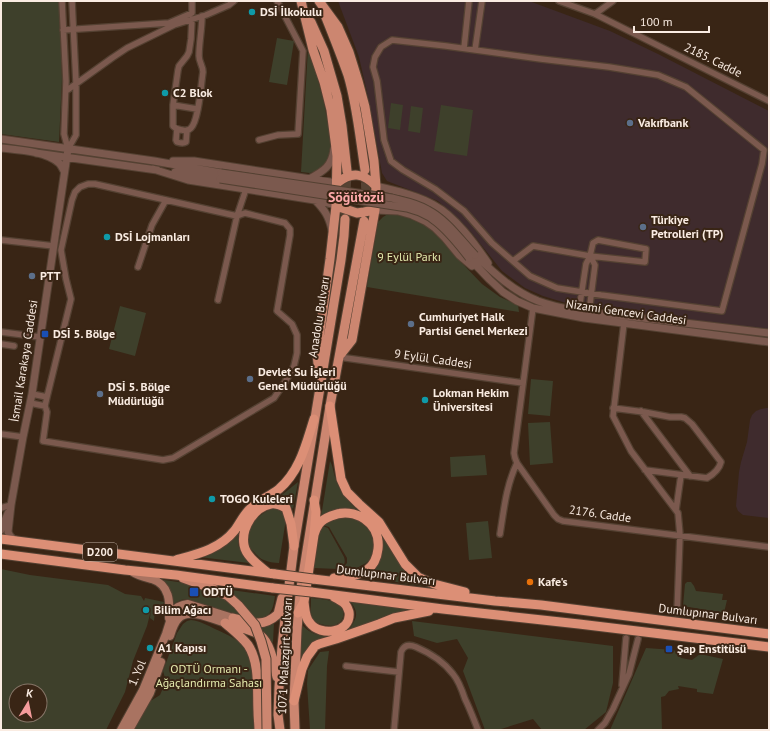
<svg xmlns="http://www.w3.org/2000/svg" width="770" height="731" font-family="'PT Sans',sans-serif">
  <rect width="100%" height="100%" fill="#392515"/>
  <path fill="#3f2b2d" d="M 338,1 L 529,1 L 610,31 L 658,54 L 769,111 L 769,331 L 674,319 L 566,303 L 543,296 L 525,288 L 502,271 L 470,231 L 438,201 L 387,181 L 382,173 L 368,97 L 359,57 Z
    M 767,408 L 769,408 L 769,518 L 743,515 L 738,511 L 736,506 L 739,472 L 741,462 L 747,442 L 750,420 L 752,415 L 756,411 L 761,409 Z"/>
  <path fill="#3e402b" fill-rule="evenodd" d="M 1,1 L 59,1 L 62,79 L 59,142 L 1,134 Z
    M 277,38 L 294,41 L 287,85 L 269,82 Z
    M 308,48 C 317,75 325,102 329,131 C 330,138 332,145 331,152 C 329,162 320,171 310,173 C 307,173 304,172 301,172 Z
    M 391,103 L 403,105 L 400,130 L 388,128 Z
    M 441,105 L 473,110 L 467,156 L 434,151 Z
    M 411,106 L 423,108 L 420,133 L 408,131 Z
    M 388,214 L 397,214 L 407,217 L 417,221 L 431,228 L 445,243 L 458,259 L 482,284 L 500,297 L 518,305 L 519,312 L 367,287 L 378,222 L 383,217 Z
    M 120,306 L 146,313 L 135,356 L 109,349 Z
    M 531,379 L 553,381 L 550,416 L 528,414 Z
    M 550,422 L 553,463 L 530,465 L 528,423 Z
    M 485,455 L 487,475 L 451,477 L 450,457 Z
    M 330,461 C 333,466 333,471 335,477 C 339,491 348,501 358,511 C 341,508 337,508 321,517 Z
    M 298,482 L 293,509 L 289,503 L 278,498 Z
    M 274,508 L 281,510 L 283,512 L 286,519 L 279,563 C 274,563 268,562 264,560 C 260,559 257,555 254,552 C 237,536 256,514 274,508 Z
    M 349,516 L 360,521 L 366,525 L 374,538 L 373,556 L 366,563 L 355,569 L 341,570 L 347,563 L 347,558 L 329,527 L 322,525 L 332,519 Z
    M 488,521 L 492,558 L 469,560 L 466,523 Z
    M 323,526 L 328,528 L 344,557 C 346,563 344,567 338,569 L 314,568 L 320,528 Z
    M 238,533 L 238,545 L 244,557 L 249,563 L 199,557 L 211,553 L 224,547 Z
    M 381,535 C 389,548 402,570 413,580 C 416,582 419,584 422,586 L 364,577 C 382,563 384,557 381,535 Z
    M 1,569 L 30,575 L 108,585 L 125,594 L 141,596 L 144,601 L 145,598 L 164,602 L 161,612 L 155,611 L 154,621 L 150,618 L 151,610 L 147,626 L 133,661 L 125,692 L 106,730 L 1,730 ZM 16,691 L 40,691 L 40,715 L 16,715 Z
    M 158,579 L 211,587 L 248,618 L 187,599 L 181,600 L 173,604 Z
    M 687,582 L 691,582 L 694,586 L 696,591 L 723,594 L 722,600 L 727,600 L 724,613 L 683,606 L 685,584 Z
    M 224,589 L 275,596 C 273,610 271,619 254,618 L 230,593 Z
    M 311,598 C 319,599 329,599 336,603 C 346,608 346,621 335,625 C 328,627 320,624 313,621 C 310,614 311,606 311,598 Z
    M 349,600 L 410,609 L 364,624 L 348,631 C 357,618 360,613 349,600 Z
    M 191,620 C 200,621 207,625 215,629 C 237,639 247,643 252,669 L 255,730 L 134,730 L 149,702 L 160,695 L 166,681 L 163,671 L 177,633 L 183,624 L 187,621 Z
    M 412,621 L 613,646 L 613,683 L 606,712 L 584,730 L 542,730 L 533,719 L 498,730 L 485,730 L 463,671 L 468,658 L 457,639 L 437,643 L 414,636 Z
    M 271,622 L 274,623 L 273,642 L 269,643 L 251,626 Z
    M 302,625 C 311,634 317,635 329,637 L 298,669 Z
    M 646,648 L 674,650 L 681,658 L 692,660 L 700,654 L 723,659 L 713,694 L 697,692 L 697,689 L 678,686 L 679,689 L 669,691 L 665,696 L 661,697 L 662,730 L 610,730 Z
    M 329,651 L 327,666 L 325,730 L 310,730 L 307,684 L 308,670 L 320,652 Z"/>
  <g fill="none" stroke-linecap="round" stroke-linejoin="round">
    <path stroke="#564334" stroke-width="9" stroke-dasharray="9 4.5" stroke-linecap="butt" d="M 345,215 L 347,171
      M 364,218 L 366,198 L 365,171"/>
    <g stroke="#544132" stroke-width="8">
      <path id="minor" d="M 62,1 L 66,81 L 64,134 L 68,149
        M 559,1 L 595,14 L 769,101
        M 595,14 L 613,1
        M 192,19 L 191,39 L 189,52 L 187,56 L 179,66 L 178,70 L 173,105 L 173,126 C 176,129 178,130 182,130 C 186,131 188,131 191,128 C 199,120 201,84 203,72 C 203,66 199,62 199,56 C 199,43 202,29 202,16
        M 63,30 L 169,23 L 192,13 L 192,1
        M 392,40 L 446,46 L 541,59 L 609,67 L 658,75 L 686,87 L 764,150 L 762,164 L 722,311 L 601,295 L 557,288 L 530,276 L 492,243 L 464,211 L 435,189 L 403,170 L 391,161 L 384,140 L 377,81 L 373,67 L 375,57 L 381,47 Z
        M 464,48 L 469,1
        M 475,50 L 482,1
        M 66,91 L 112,58 L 127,48 L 174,25 L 206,15 L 229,5 L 234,1
        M 173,105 L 197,109
        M 177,129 L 176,140 L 177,142 C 180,143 183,144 186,142 L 187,130
        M 259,140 L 278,135 L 298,134 L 303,51 L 277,1
        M 68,149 L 76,135 L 76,82 L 72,1
        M 88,184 L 95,184 L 237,216 L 245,213 L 285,223 L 290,229 L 290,235 L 277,311 L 284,317 L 292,324 L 297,335 L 297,353 L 294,366 L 285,382 L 274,398 L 173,458 L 163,460 L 43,441 L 47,412 L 45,406 L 47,397 L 71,299 L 66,279 L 61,250 L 72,200 L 75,192 L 80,187 Z
        M 1,240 L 54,246
        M 513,261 L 533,246 L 590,256 L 645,262 L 646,249 L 598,240 L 593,243 L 590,256 L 586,264 L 579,310
        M 138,267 L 152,225 L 166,200
        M 218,300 L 237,216 L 246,189
        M 533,308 L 514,453 L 515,458 L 517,463 L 554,515 L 558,519 L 563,521 L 769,547
        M 589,312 L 595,265 L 590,256
        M 624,323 L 613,416 L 631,451 L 678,513 L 680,535 L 677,613
        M 1,332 L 40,337
        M 1,344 L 14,346
        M 339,357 L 523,383
        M 32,394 L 47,397
        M 30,403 L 45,406
        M 613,408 L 644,412 L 670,417 L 681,417 L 685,418 L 692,424 L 721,462 C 719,470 714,474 707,478 L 645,470
        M 641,411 L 690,476
        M 1,434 L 23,437
        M 1,508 L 11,505
        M 676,510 L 681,475
        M 500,534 C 504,509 506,486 517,463
        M 346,666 L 399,672
        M 622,685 L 626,638
        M 394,730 L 401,652 C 404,645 409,644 416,647 C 430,653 444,662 453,674 C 459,681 462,690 465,699 C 470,709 474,720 478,730
        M 598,730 L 605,723 L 613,709 L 629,674 L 638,639"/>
    </g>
    <g stroke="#544132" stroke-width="9">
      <path id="tertiary" d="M 1,139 L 154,161 L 221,173
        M 1,148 C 18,150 45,151 59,163 C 61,165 63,169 64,171
        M 36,153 L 157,170
        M 173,161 L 194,161 L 337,183
        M 153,169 L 188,180 L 321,201 L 332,204 L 336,206
        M 175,172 L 220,179
        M 309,179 C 324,171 332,166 334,149
        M 376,186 C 396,191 417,195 434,205 C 455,216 475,244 488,263
        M 315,200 C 325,210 329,217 332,230
        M 375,210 L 398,211 L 412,215 L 425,221 L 435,228 L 445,238 L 459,255 L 472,266
        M 475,255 C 494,273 513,291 538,301 C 568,312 602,313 634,317 C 679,322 724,328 769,333
        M 469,258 L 489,279 L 503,292 L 517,301 L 533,308 L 584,318 L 769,342
        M 1,530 L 8,513
        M 16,540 L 13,539 L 10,536 L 8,532 L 11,505 L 23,437 L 32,394 L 68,149"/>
    </g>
    <g stroke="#544132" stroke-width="10">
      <path id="secondary" d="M 131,571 C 138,576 144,577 152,579 C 170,585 170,602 169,618
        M 170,636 C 172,630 174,623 178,619 C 188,607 213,619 225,623
        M 121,730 L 143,690 L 166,634 L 172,615 L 174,610 L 178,607 L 183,605 L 188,604 L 233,618
        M 129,730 L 150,693 L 161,662"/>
    </g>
    <g stroke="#544132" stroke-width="11">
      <path id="primary" d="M 301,1 L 313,50 L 324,82 L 331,110 L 337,156 L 336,206 L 330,259 L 320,331 L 317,355 L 319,372
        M 319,1 L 338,27 L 349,52 L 358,81 L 365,107 L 374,161 L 376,186 L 375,210 L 352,340 L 341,354
        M 325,15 C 333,35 341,55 348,75 C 357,105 360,139 365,170
        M 311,22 L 324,51 L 337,96 L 342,126 L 347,171
        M 337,183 C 352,171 363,173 376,186
        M 336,206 L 357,213 L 364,212 L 375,210
        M 183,578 L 216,590 L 228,596
        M 233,618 C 251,623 263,628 278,614 L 282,598
        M 225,623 C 233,630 242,637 248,645 C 260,663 257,690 258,711 C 258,718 259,724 259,730
        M 228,624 C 238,627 254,630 261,636 C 271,644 274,666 277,677
        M 280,730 L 278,715 L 279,687 L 282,646 L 287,602 L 294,546 L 341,260 L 344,236 L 345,219
        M 295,730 L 294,701 L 297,630 L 300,594 L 330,406 L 364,221"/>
    </g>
    <g stroke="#544132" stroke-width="11">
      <path id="trunk" d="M 330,406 L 341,479 L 347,492 L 359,504 L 379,522 L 405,564 L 418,577 L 434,584 L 465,592
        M 314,535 C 315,531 316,528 319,524 C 322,520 326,518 331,516 C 355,506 381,523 378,549 C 377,558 374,565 367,570 C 358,576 345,577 334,578
        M 1,539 L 275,574
        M 1,554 L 125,570 L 176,575 L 273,588
        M 176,560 C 198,554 220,549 235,530 C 240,523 243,516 249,510 C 257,501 269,497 279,489 C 300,471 306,444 314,419
        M 268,573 C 260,566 246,557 244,545 C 241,528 254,507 271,504 C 277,503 282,506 286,508 L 291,524 L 294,546
        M 313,579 L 495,601 L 541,605 L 769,634
        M 311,592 L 443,609 L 579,624 L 769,647
        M 304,602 C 305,609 305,618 310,623 C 320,637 352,633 349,612 C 348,609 347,606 345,604 C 342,601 338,599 334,597
        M 298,613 L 304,602 L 314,535 L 316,512 L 314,500
        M 294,701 L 302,669 L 307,657 L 315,646 L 319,644 L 336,639 L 379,624 L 394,618 L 429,611"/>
    </g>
    <use href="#minor" stroke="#7b594e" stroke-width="5.5"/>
    <use href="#tertiary" stroke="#7b594e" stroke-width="7"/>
    <use href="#secondary" stroke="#a97361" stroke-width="8"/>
    <use href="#primary" stroke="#cc8670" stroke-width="9"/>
    <use href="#trunk" stroke="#dc8f76" stroke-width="9"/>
    <g stroke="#544132" stroke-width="9" stroke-linecap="butt">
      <path id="tertiary-bridge" d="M 221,173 L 392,198 C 404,201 417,203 428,210 C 447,220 460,239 475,255
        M 220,179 L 407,208 C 417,211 427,214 435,221 C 448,231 459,245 469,258"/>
    </g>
    <g stroke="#544132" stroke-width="11" stroke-linecap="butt">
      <path id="primary-bridge" d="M 228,596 L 238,605 L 255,625 L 261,641 L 266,659 L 267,730"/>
    </g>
    <g stroke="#544132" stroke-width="11" stroke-linecap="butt">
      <path id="trunk-bridge" d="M 275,574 L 313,579
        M 273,588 L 311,592"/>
    </g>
    <use href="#tertiary-bridge" stroke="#7b594e" stroke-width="7"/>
    <use href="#primary-bridge" stroke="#cc8670" stroke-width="9"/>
    <use href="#trunk-bridge" stroke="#dc8f76" stroke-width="9"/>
  </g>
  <g fill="#0f9aa8" stroke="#392515" stroke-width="1.5">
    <circle cx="252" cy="12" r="4"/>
    <circle cx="165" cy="93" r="4"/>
    <circle cx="107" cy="237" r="4"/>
    <circle cx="425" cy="400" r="4"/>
    <circle cx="212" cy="499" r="4"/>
    <circle cx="146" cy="610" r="4"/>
    <circle cx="150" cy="648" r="4"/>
  </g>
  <g fill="#5c6f8a" stroke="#392515" stroke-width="1.5">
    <circle cx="630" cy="123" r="4"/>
    <circle cx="643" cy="227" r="4"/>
    <circle cx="32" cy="276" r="4"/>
    <circle cx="411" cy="324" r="4"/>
    <circle cx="250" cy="379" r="4"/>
    <circle cx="100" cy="394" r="4"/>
  </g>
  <g fill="#1a4fb4" stroke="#392515" stroke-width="1.5">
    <rect x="41" y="330" width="8" height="8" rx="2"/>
    <rect x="189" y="587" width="10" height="10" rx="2"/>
    <rect x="665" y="645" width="8" height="8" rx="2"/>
  </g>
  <circle fill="#e8710a" stroke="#392515" stroke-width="1.5" cx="530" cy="582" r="4"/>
  <g text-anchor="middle" stroke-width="4" stroke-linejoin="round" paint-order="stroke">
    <rect fill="#392515" stroke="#c0b0a4" stroke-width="1" x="83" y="543" width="34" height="18" rx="3"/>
    <g font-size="11" font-weight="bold" fill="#faece2">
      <text x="100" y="556">D200</text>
    </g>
    <g font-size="12" font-weight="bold" fill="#faece2" stroke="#392515" text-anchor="start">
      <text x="260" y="16">DSİ İlkokulu</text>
      <text x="173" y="97">C2 Blok</text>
      <text x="638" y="127">Vakıfbank</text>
      <text x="651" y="224">Türkiye<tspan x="651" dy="14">Petrolleri (TP)</tspan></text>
      <text x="115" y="241">DSİ Lojmanları</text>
      <text x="40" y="280">PTT</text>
      <text x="419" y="321">Cumhuriyet Halk<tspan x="419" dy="14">Partisi Genel Merkezi</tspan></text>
      <text x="53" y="338">DSİ 5. Bölge</text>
      <text x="258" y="376">Devlet Su İşleri<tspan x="258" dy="14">Genel Müdürlüğü</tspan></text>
      <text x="108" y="391">DSİ 5. Bölge<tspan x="108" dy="14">Müdürlüğü</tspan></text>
      <text x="433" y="397">Lokman Hekim<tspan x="433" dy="14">Üniversitesi</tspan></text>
      <text x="220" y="503">TOGO Kuleleri</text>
      <text x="538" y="586">Kafe's</text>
      <text x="203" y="596">ODTÜ</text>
      <text x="154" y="614">Bilim Ağacı</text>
      <text x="158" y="652">A1 Kapısı</text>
      <text x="677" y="653">Şap Enstitüsü</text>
    </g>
    <g font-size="12" fill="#faece2" stroke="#392515">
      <text transform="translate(713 60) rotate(26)" y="4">2185. Cadde</text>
      <text transform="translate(626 312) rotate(8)" y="4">Nizami Gencevi Caddesi</text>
      <text transform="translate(319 317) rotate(-81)" y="4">Anadolu Bulvarı</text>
      <text transform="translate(433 359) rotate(8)" y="4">9 Eylül Caddesi</text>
      <text transform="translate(24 361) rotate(-81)" y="4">İsmail Karakaya Caddesi</text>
      <text transform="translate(600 514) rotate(8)" y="4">2176. Cadde</text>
      <text transform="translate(386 575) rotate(7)" y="4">Dumlupınar Bulvarı</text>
      <text transform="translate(708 614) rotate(7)" y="4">Dumlupınar Bulvarı</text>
      <text transform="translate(285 656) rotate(-87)" y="4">1071 Malazgirt Bulvarı</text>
      <text transform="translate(137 673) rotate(-67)" y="4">1. Yol</text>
    </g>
    <g font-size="12" fill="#e4eaad" stroke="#392515">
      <text x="409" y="261">9 Eylül Parkı</text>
      <text x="209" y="673">ODTÜ Ormanı -<tspan x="209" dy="14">Ağaçlandırma Sahası</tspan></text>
    </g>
    <g font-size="14" font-weight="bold" fill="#fea9a9" stroke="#392515">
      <text x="356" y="202">Söğütözü</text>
    </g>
  </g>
  <rect width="770" height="731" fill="none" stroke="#faece2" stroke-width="4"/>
  <g transform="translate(28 703) rotate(10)"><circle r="19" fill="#392515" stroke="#867567"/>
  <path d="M0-3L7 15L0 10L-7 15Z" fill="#f59b9b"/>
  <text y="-6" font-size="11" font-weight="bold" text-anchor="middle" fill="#faece2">K</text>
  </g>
  <path d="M634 26v6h75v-6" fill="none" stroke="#faece2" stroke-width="2"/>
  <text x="640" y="26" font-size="12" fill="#faece2" stroke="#392515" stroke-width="3" paint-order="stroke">100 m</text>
</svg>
